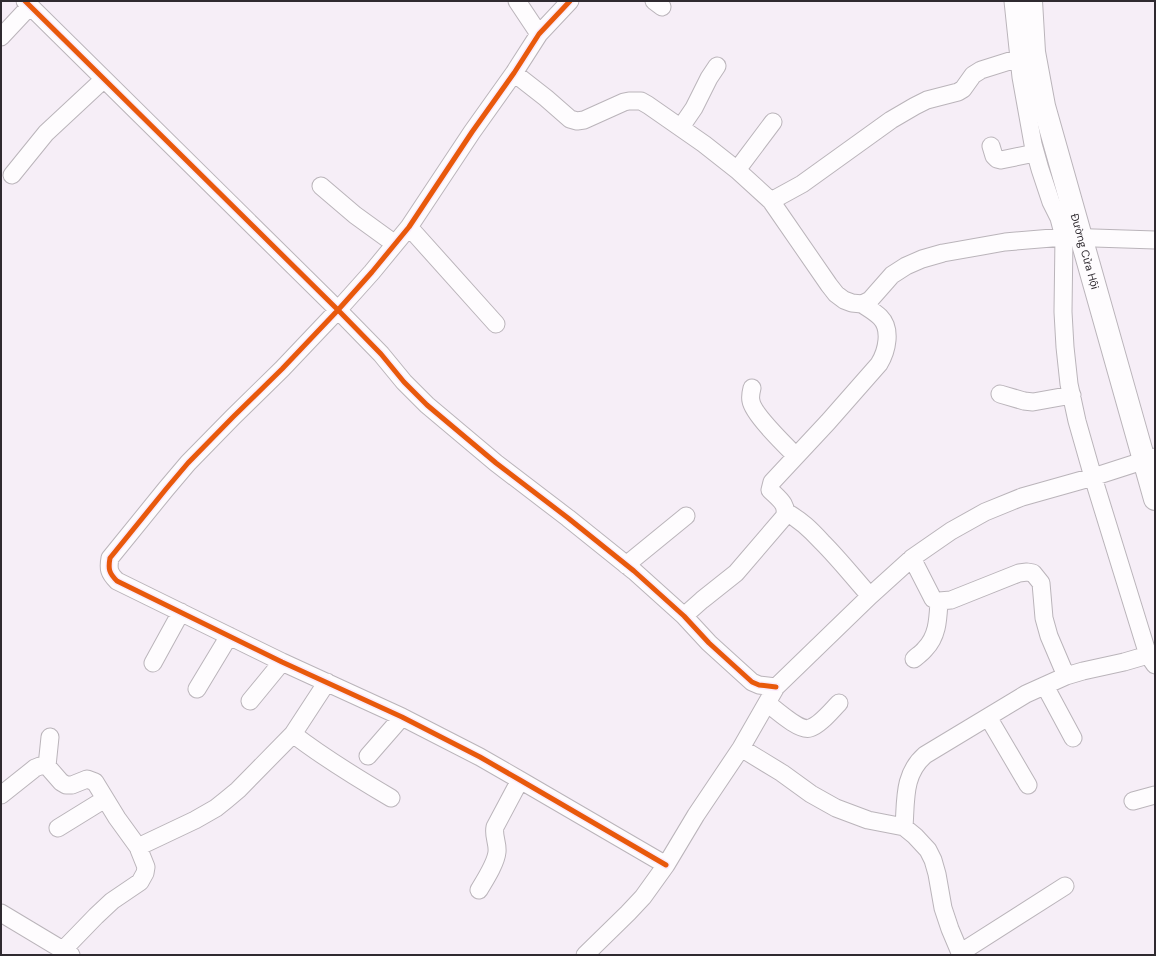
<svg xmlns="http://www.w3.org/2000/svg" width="1156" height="956" font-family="'DM Sans',sans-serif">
  <rect width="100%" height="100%" fill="#f6eef7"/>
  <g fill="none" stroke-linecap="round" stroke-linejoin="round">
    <g stroke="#bab4ba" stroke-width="19">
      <path id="minor" d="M 25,1 L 338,310 L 381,354 L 404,382 L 427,405 L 496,463 L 568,518 L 634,571 L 684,616 L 709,643 L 752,682 L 759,685 L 776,687
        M 517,1 L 539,34
        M 570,1 L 539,34 L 514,73 L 472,132 L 409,227 L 372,272 L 338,310 L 282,369 L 233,417 L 188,463 L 166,489 L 110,558 C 108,569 109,573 117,581 L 282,662 L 402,717 L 480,757 L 520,780 L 666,865
        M 654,1 L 662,7
        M 1013,1 L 1021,77 L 1033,144 L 1040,169 L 1051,202 L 1059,218 L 1064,237 L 1063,312 L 1065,347 L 1069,384 L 1077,421 L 1093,477 L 1148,655 L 1155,665
        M 1,37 L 30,6
        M 514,73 L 546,98 L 570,119 L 577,121 L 584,120 L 624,102 L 629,101 L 641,101 L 648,105 L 704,144 L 737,170 L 771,201 L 829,285 L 836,294 L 844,300 L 852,303 L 862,304 L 870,300 L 892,275 L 906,266 L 922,259 L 943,253 L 1005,242 L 1064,237 L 1155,240
        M 681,127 L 694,108 L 709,78 L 717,66
        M 991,146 L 994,156 L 997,159 L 1001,160 L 1035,153
        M 737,170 L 773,122
        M 12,175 L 46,133 L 104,79
        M 321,186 L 355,215 L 395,244
        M 771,201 L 802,184 L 891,120 L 915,106 L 927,100 L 958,92 L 963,89 L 973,75 L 981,70 L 1019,58 L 1029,54
        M 409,227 L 496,324
        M 752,388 C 751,392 750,397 751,401 C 753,414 785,445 796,456
        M 1000,394 L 1024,401 L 1033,402 L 1072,395
        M 786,512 C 801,520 811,530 822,542 C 839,559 854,578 870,596
        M 912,558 L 933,599 L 939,601 L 951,600 L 1019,573 L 1027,572 L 1033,573 L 1041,583 L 1044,618 L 1049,636 L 1066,676
        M 626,565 L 686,516
        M 684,616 L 702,600 L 736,573 L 784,517 C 789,505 778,498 770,490 L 772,482 L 828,422 L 879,364 C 887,351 892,329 880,317 C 875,312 868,308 862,304
        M 914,659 C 917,656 922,653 925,649 C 938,636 938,618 939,601
        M 153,663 L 181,612
        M 1045,686 L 1073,738
        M 197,689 L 229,636
        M 250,701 L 282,662
        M 767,703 C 775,709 800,732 810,728 C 820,725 831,711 839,703
        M 988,717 L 1028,785
        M 293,734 C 324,758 357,778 391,798
        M 741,748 L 782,773 L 811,794 L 836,808 L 868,820 L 904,827 L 915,836 L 928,850 L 933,860 L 937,874 L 943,908 L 950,929 L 961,955
        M 368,756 L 402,717
        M 47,766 L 50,737
        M 1,795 L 35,768 L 40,766 L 47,766 L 61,782 L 66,785 L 72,785 L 87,779 L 95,782 L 117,818 L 138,847 L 146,867 L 145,873 L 140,882 L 112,901 L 96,916 L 63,950
        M 1133,801 L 1155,795
        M 904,827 C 906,800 903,774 925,755 L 1026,694 L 1066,676 L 1083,671 L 1124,662 L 1148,655
        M 58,828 L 105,799
        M 138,847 L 195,820 L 216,808 L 226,800 L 238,790 L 293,734 L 327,682
        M 479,890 C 485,880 496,863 497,852 C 498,843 493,836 495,827 L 520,780
        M 1,913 L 71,955
        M 960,953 L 1065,886
        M 585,955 L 628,913 L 643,897 L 666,865 L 696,815 L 741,748 L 776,687 L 870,596 L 912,558 L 951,531 L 985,512 L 1022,497 L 1093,477 L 1155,457"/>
    </g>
    <g stroke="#bab4ba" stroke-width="24">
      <g id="major">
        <path id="s1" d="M 1031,1 L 1034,52 L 1044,106 L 1155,499"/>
      </g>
    </g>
    <use href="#minor" stroke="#fefcfe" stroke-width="17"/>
    <use href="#major" stroke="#fefcfe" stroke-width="22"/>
    <g stroke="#f9eafb" stroke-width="8">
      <path id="cycleway" d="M 25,1 L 338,310 L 381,354 L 404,382 L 427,405 L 496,463 L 568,518 L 634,571 L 684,616 L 709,643 L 752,682 L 759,685 L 776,687
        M 570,1 L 539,34 L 514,73 L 472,132 L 409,227 L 372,272 L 338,310 L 282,369 L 233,417 L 188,463 L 166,489 L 110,558 C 108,569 109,573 117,581 L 282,662 L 402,717 L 480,757 L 520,780 L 666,865"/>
    </g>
    <use href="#cycleway" stroke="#e8590c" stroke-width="5"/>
  </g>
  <g text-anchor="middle" stroke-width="3.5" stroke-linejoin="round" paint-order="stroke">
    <g font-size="11" fill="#2f2a30" stroke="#f9eafb">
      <text dy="4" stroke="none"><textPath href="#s1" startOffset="257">Đường Cửa Hội</textPath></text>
    </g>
  </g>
  <rect width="1156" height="956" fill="none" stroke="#2f2a30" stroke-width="4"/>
</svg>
